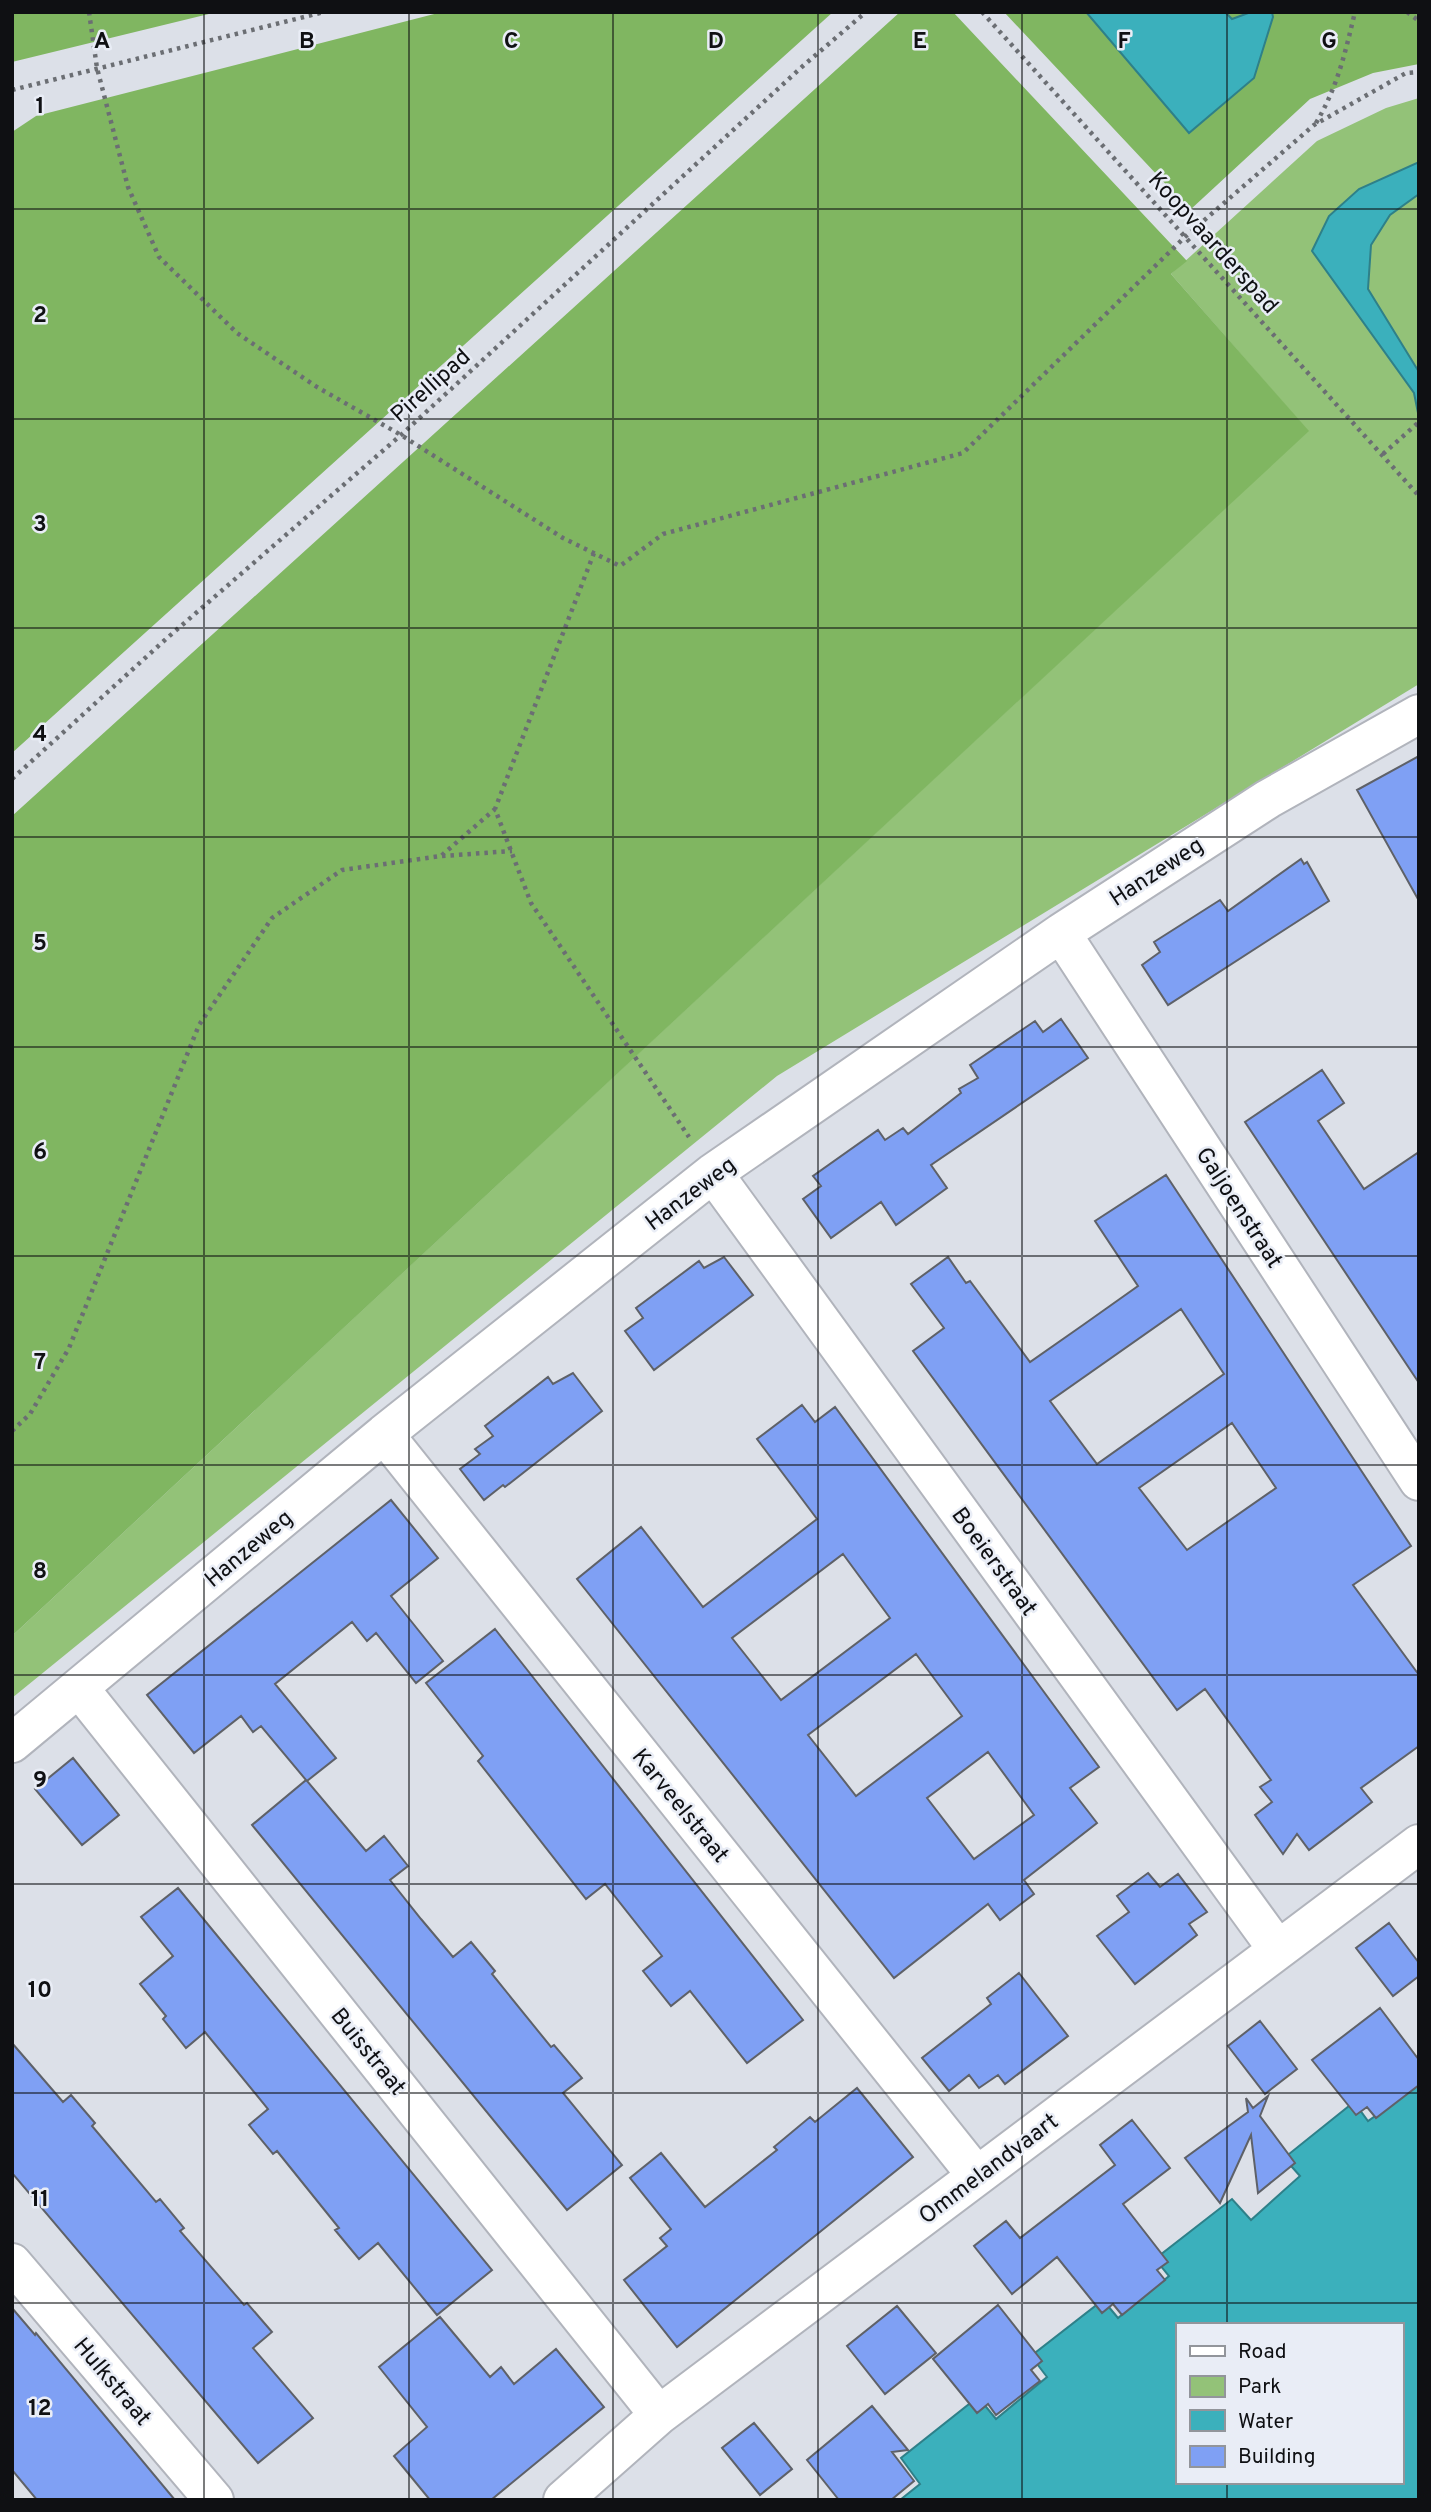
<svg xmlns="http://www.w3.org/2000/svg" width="1431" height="2512" font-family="Overpass,sans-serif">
  <rect width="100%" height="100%" fill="#dce0e8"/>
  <path fill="#93c278" d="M 1419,98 L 1419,684 L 777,1076 L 12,1698 L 12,1636 L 1308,431 L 1171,274 L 1317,141 L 1386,108 Z"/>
  <path fill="#80b661" d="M 12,12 L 217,12 L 12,62 Z
    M 442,12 L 833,12 L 12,753 L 12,132 L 36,116 Z
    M 900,12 L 953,12 L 1187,261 L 1171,274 L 1309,431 L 12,1636 L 12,816 Z
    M 1004,12 L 1419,12 L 1419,64 L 1373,73 L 1310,99 L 1190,210 Z"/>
  <path fill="#3bb0bc" stroke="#2e8089" stroke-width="2" fill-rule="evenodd" d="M 1086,12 L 1225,12 L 1232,19 L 1251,12 L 1272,12 L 1273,17 L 1254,78 L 1189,133 Z
    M 1419,162 L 1419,194 L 1390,215 L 1371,245 L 1368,289 L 1419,372 L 1418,413 L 1414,393 L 1312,251 L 1329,216 L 1359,189 Z
    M 1419,2085 L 1419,2500 L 900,2500 L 920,2484 L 901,2458 L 978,2397 L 996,2419 L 1047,2377 L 1031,2356 L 1103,2300 L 1118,2318 L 1169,2276 L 1155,2259 L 1232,2199 L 1251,2220 L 1300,2176 L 1284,2158 L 1354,2102 L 1368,2121 ZM 1177,2325 L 1401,2325 L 1401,2482 L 1177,2482 Z"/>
  <path fill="#7fa0f4" stroke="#5e6168" stroke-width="2" fill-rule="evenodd" d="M 1419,756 L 1419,901 L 1357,790 Z
    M 1301,859 L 1304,864 L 1307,862 L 1329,901 L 1168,1005 L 1142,965 L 1160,952 L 1154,942 L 1220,900 L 1228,911 Z
    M 1061,1019 L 1088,1058 L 931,1165 L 947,1188 L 896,1225 L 881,1202 L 831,1238 L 803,1199 L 821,1186 L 813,1176 L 878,1130 L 885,1140 L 903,1128 L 908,1134 L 961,1093 L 959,1089 L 978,1078 L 970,1065 L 1035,1021 L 1043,1032 Z
    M 1322,1070 L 1344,1103 L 1318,1121 L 1364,1189 L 1419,1152 L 1419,1383 L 1245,1122 Z
    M 1166,1175 L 1411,1546 L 1353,1585 L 1419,1675 L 1419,1746 L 1361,1788 L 1372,1802 L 1309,1850 L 1297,1834 L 1283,1854 L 1255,1815 L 1272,1802 L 1260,1787 L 1271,1780 L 1205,1689 L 1177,1710 L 913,1351 L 944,1328 L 911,1284 L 948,1257 L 966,1283 L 970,1281 L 1030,1362 L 1083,1325 L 1138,1286 L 1095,1221 ZM 1181,1309 L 1224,1374 L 1097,1464 L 1050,1401 ZM 1232,1423 L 1276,1488 L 1187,1550 L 1139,1488 Z
    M 724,1257 L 753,1295 L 654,1370 L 625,1331 L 643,1318 L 636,1308 L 699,1261 L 704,1268 Z
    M 573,1373 L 602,1411 L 505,1487 L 503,1485 L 484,1500 L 460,1469 L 480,1454 L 475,1449 L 493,1436 L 485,1426 L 548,1377 L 553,1384 Z
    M 802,1405 L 815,1422 L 835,1407 L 1099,1767 L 1070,1788 L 1097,1823 L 1024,1880 L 1034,1894 L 1000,1920 L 988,1904 L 894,1978 L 577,1579 L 641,1527 L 703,1607 L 817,1519 L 757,1439 ZM 843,1554 L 890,1618 L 781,1700 L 732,1638 ZM 916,1654 L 962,1716 L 856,1796 L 808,1735 ZM 988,1752 L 1034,1815 L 974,1859 L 927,1798 Z
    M 391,1500 L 438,1558 L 391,1596 L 443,1661 L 416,1683 L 376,1633 L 367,1641 L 352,1622 L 275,1684 L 336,1758 L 307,1781 L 366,1851 L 384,1836 L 408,1866 L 390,1880 L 421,1919 L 453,1957 L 471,1942 L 495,1971 L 492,1974 L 551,2047 L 554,2045 L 582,2078 L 563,2093 L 622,2165 L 567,2210 L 252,1825 L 306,1780 L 261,1726 L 253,1732 L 241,1716 L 194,1753 L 147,1695 Z
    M 495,1629 L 803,2020 L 747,2063 L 690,1991 L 671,2006 L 643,1971 L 662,1956 L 605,1884 L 586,1899 L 478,1761 L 483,1756 L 426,1683 Z
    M 73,1758 L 119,1815 L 82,1845 L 35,1789 Z
    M 1148,1873 L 1160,1887 L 1178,1874 L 1207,1912 L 1189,1924 L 1197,1935 L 1135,1984 L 1097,1936 L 1129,1912 L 1117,1896 Z
    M 178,1888 L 492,2270 L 437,2315 L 378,2243 L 359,2259 L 335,2230 L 339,2228 L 277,2151 L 273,2154 L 249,2125 L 268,2109 L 205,2032 L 186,2048 L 163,2019 L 166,2016 L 140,1984 L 173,1956 L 141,1917 Z
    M 1389,1923 L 1419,1963 L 1419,1976 L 1393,1996 L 1356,1948 Z
    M 1019,1973 L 1068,2036 L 1005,2084 L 998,2075 L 979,2088 L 969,2075 L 949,2091 L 922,2058 L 991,2004 L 987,1998 Z
    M 1380,2008 L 1419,2060 L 1419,2085 L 1376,2118 L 1367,2107 L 1356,2115 L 1312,2060 Z
    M 1260,2021 L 1297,2069 L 1265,2094 L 1228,2046 Z
    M 12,2043 L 63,2102 L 71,2095 L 95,2123 L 92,2126 L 156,2202 L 160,2199 L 184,2228 L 180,2231 L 244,2305 L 247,2303 L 272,2332 L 253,2348 L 313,2418 L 258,2463 L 12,2173 Z
    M 857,2088 L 913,2157 L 677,2347 L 624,2280 L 667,2246 L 660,2238 L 671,2229 L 630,2178 L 661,2153 L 705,2207 L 777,2150 L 774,2147 L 810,2117 L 815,2122 Z
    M 1268,2096 L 1260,2116 L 1295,2163 L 1258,2193 L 1251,2135 L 1220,2203 L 1185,2158 L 1248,2112 L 1246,2098 L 1253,2108 Z
    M 1132,2120 L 1170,2168 L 1123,2204 L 1168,2262 L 1157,2270 L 1165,2280 L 1122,2315 L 1113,2304 L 1102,2313 L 1057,2257 L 1012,2294 L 974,2246 L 1006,2221 L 1020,2238 L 1115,2165 L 1100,2145 Z
    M 998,2305 L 1042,2361 L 1031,2370 L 1040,2381 L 996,2415 L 988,2404 L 977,2413 L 933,2359 Z
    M 897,2306 L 936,2353 L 885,2394 L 847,2346 Z
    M 12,2308 L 35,2335 L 36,2333 L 175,2500 L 37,2500 L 12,2470 Z
    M 440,2317 L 490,2377 L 501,2367 L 514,2384 L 556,2349 L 604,2407 L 491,2500 L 430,2500 L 394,2456 L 427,2427 L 379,2367 Z
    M 872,2406 L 908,2450 L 892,2452 L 914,2481 L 891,2500 L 839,2500 L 807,2460 Z
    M 754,2423 L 792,2469 L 760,2495 L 722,2448 Z"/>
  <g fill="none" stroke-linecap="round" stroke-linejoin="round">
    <g stroke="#b1b4bc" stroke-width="42">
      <path id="street" d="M 1061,933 L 1419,1481
        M 713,1173 L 1278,1950
        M 384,1434 L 977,2176
        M 79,1688 L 659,2415
        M 12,1743 L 384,1434 L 713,1173 L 1061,933 L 1268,799 L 1419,714
        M 12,2263 L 214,2500
        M 563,2500 L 659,2415 L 1419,1844"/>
    </g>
    <path stroke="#6b6e73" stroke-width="4.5" stroke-dasharray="3.5 5" stroke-linecap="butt" d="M 89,12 L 97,68 L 128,187 L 159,257 L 237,333 L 317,387 L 401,435 L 563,538 L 620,566 L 663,534 L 963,453 L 1186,236 L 1314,125 L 1406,73 L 1419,72
      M 982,12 L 1419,496
      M 1407,12 L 1419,21
      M 12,90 L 324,12
      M 1316,123 C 1338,86 1345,53 1355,12
      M 1383,454 L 1419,422
      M 594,553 L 495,809 L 531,903 L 689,1137
      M 12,779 L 166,639 L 401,435 L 804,65 L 866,12
      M 442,856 L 512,851
      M 12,1431 L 30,1414 L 69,1348 L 199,1025 L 272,918 L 342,870 L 441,856 L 495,809"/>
    <use href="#street" stroke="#fff" stroke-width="38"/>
  </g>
  <path fill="none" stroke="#0f1013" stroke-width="2" stroke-opacity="0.55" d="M 204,12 L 204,2500M 409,12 L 409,2500M 613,12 L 613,2500M 818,12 L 818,2500M 1022,12 L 1022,2500M 1227,12 L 1227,2325M 12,209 L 1419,209M 12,419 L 1419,419M 12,628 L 1419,628M 12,837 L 1419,837M 12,1047 L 1419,1047M 12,1256 L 1419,1256M 12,1465 L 1419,1465M 12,1675 L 1419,1675M 12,1884 L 1419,1884M 12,2093 L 1419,2093M 12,2303 L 1419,2303M 1227,2482 L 1227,2500"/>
  <g text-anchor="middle" stroke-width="5" stroke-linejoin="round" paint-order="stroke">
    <g font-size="23" fill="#0f1013" stroke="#e9edf6">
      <text transform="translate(1214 242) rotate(48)" y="8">Koopvaarderspad</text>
      <text transform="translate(430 385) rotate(-42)" y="8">Pirellipad</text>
      <text transform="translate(1156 871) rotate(-33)" y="8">Hanzeweg</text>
      <text transform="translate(690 1193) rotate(-37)" y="8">Hanzeweg</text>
      <text transform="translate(1240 1207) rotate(57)" y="8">Galjoenstraat</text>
      <text transform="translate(248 1548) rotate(-40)" y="8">Hanzeweg</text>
      <text transform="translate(995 1561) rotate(54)" y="8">Boeierstraat</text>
      <text transform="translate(681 1805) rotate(51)" y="8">Karveelstraat</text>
      <text transform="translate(369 2051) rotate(51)" y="8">Buisstraat</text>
      <text transform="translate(988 2168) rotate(-37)" y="8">Ommelandvaart</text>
      <text transform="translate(113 2381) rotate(50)" y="8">Hulkstraat</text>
    </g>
  </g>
  <g font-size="23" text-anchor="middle" font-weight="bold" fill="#0f1013" stroke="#e9edf6" stroke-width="5" stroke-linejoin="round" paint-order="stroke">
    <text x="102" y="48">A</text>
    <text x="307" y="48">B</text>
    <text x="511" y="48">C</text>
    <text x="716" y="48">D</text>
    <text x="920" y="48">E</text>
    <text x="1124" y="48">F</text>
    <text x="1329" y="48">G</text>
    <text x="40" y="113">1</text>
    <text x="40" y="322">2</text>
    <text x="40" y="531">3</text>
    <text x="40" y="741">4</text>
    <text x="40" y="950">5</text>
    <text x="40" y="1159">6</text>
    <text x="40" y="1369">7</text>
    <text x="40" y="1578">8</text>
    <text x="40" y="1787">9</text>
    <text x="40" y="1997">10</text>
    <text x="40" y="2206">11</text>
    <text x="40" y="2415">12</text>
  </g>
  <rect width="1431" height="2512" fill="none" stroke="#0f1013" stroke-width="28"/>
  <rect x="1176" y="2323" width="228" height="161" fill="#e9edf6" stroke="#92959b" stroke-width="2"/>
  <rect x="1190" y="2346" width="35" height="10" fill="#ffffff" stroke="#92959b" stroke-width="2"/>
  <text x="1238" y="2358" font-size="21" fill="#0f1013">Road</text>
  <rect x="1190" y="2376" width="35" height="21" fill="#93c278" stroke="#92959b" stroke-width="2"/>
  <text x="1238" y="2393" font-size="21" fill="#0f1013">Park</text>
  <rect x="1190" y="2410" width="35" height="21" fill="#3bb0bc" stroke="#92959b" stroke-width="2"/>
  <text x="1238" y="2428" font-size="21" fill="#0f1013">Water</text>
  <rect x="1190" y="2446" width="35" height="21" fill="#7fa0f4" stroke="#92959b" stroke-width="2"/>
  <text x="1238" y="2463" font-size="21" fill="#0f1013">Building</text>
</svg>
